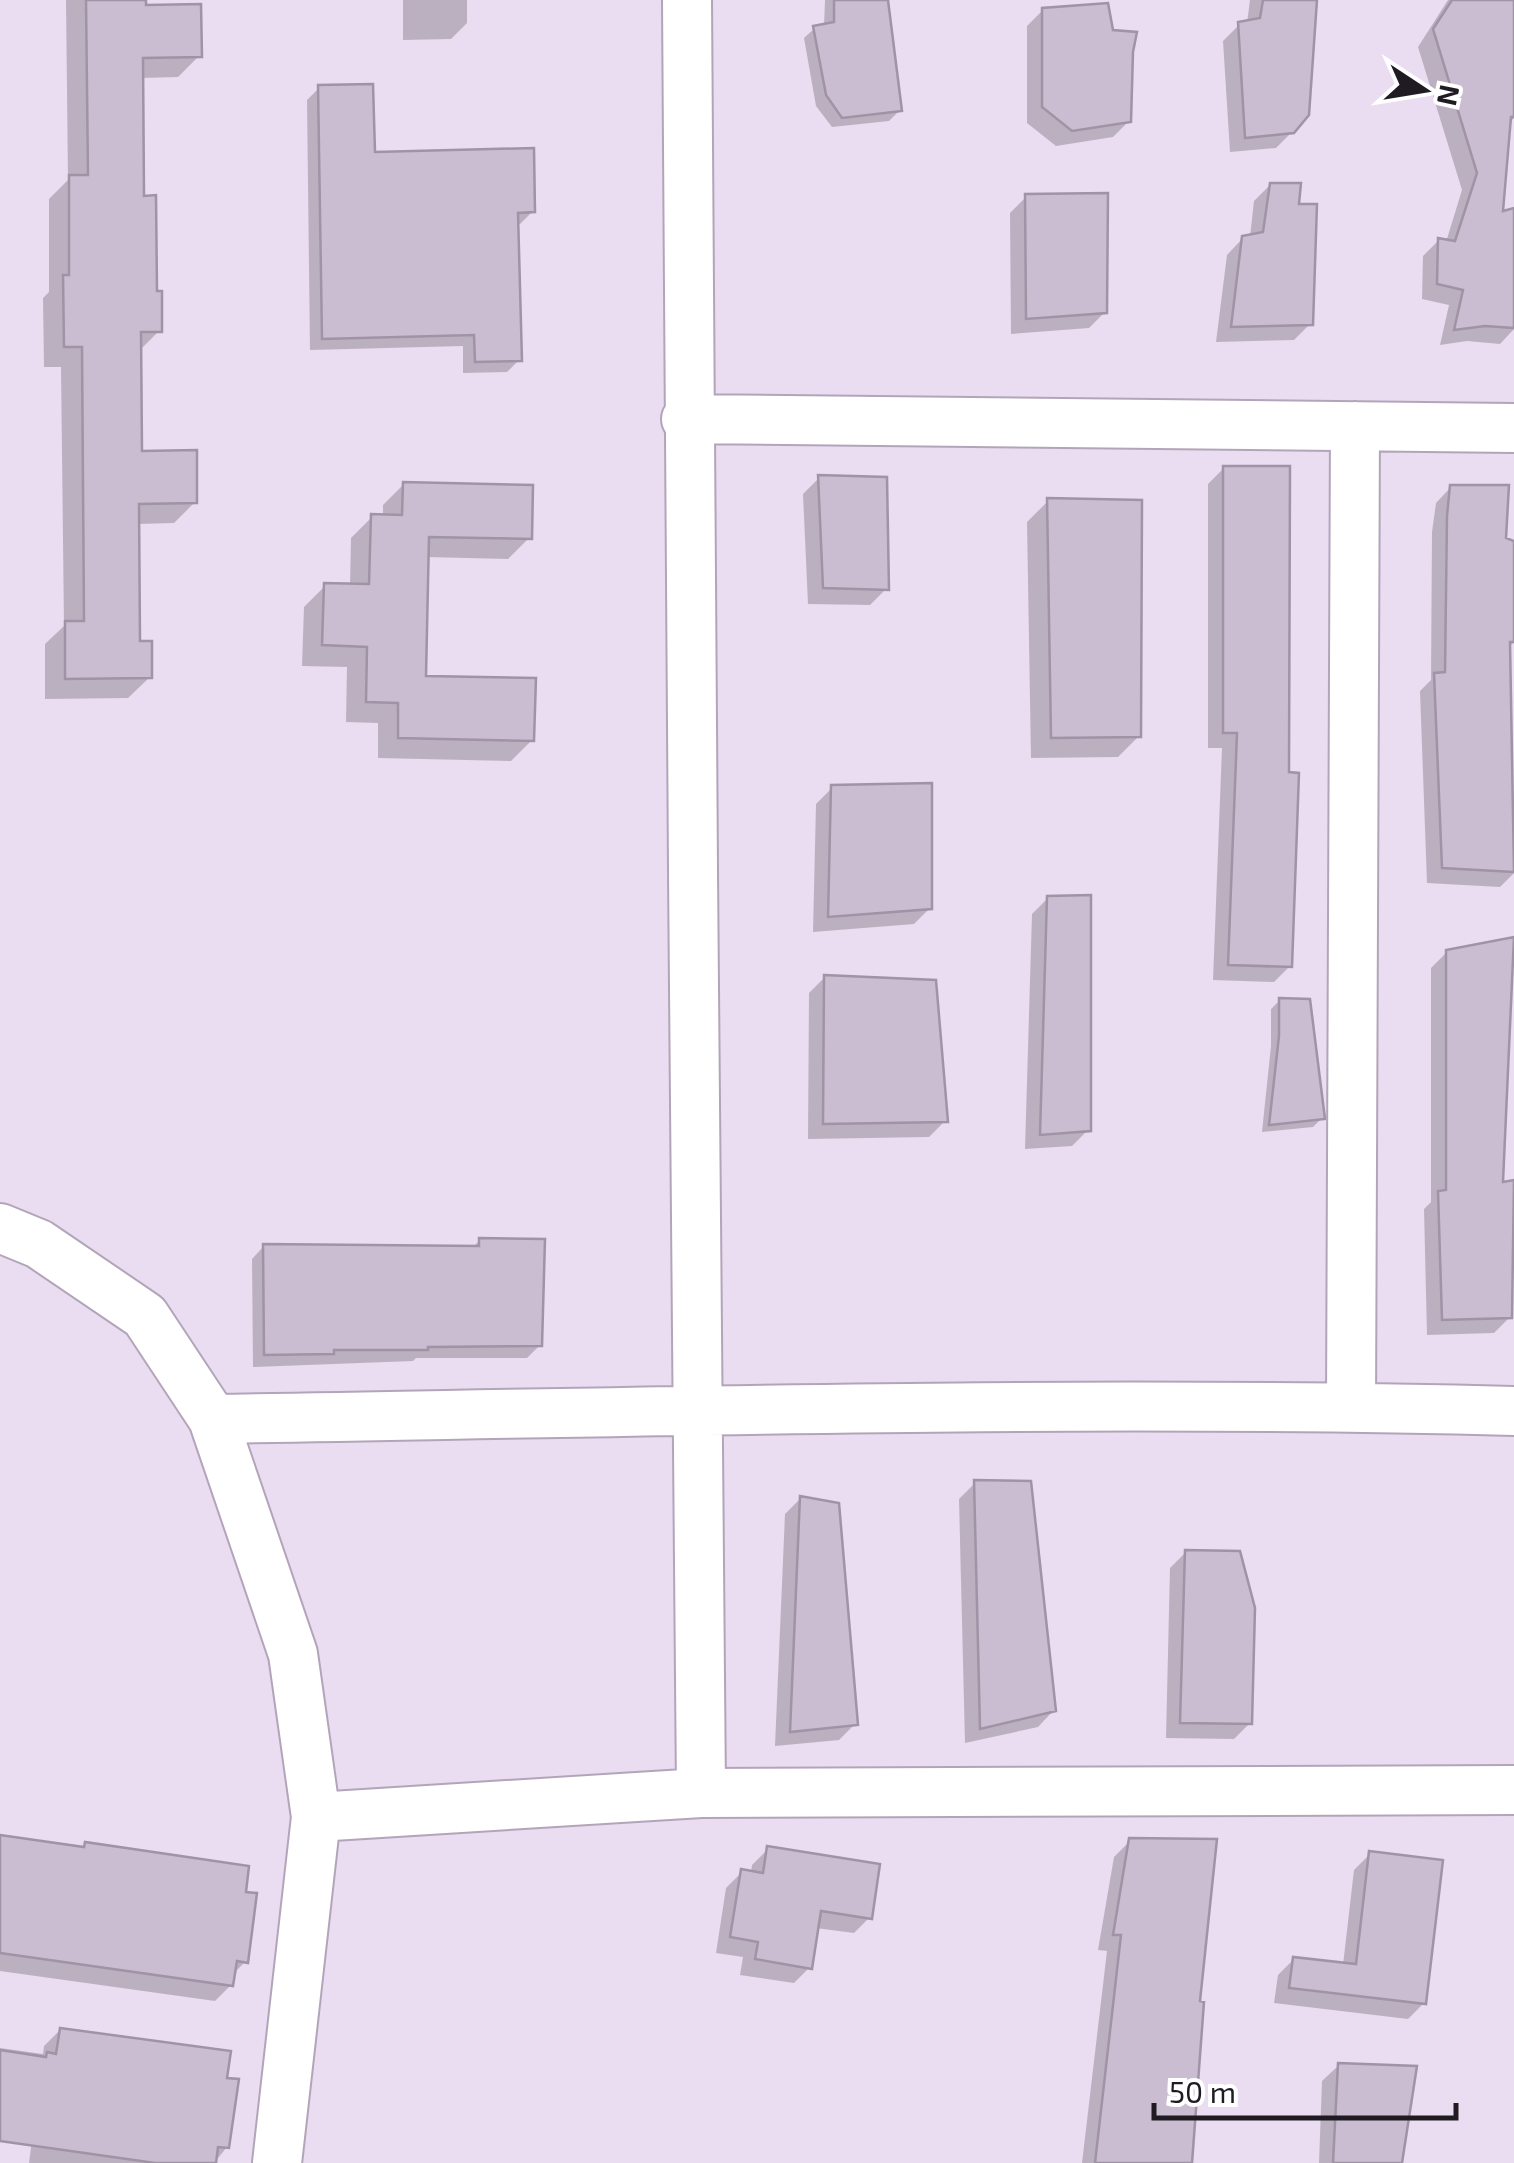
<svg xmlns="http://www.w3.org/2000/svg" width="1514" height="2163" font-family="'Exo 2',sans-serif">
  <rect width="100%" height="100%" fill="#eadcf1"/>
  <path fill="#0003" d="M 66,0 L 144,0 L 144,7 L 199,56 L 178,77 L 141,78 L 141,198 L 159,331 L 139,351 L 139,453 L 195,502 L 174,523 L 137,524 L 137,644 L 150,677 L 128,698 L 45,699 L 45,644 L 64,626 L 61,367 L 44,367 L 43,298 L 49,292 L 49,199 L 68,180 Z
    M 403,0 L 467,0 L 467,23 L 451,39 L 403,40 Z
    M 825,0 L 888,0 L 900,110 L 889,121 L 832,127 L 816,106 L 804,38 L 815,28 L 824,26 Z
    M 1250,0 L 1315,0 L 1293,131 L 1276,148 L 1230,152 L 1223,41 L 1240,24 L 1247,23 Z
    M 1448,0 L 1514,0 L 1514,118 L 1508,124 L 1500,215 L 1514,211 L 1514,329 L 1500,344 L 1467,341 L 1440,345 L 1449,305 L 1422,299 L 1423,256 L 1439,240 L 1446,242 L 1462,190 L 1418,47 Z
    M 1043,10 L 1111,32 L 1131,52 L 1129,121 L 1113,137 L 1056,146 L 1027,123 L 1027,26 Z
    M 319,88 L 372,155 L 533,211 L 520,224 L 516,224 L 519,360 L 507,372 L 463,373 L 463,346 L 310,350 L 307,100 Z
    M 1270,185 L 1296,206 L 1310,324 L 1294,340 L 1216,342 L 1227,255 L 1243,238 L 1250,237 L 1254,201 Z
    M 1026,197 L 1105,312 L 1089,328 L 1011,334 L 1010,213 Z
    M 1224,468 L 1290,966 L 1274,982 L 1213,980 L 1222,748 L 1208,748 L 1208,484 Z
    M 819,478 L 886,589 L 870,605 L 808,604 L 803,494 Z
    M 404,484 L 529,538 L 508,559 L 426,557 L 424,678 L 532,740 L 511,761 L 378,758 L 378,723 L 346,722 L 347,667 L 302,666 L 304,607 L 325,586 L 350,586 L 351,538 L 372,517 L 383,517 L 383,505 Z
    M 1451,487 L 1503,540 L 1514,544 L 1514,642 L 1508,648 L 1514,873 L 1500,887 L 1427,883 L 1420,691 L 1431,680 L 1432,532 L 1436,503 Z
    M 1048,501 L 1139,736 L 1118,757 L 1031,758 L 1027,522 Z
    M 832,788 L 930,908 L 914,924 L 813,932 L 816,804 Z
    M 1048,898 L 1088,1130 L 1072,1146 L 1025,1149 L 1032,914 Z
    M 1447,952 L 1500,1185 L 1510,1317 L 1494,1333 L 1427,1335 L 1424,1209 L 1431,1202 L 1431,968 Z
    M 825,977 L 945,1121 L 929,1137 L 808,1139 L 809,993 Z
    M 1280,1000 L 1322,1118 L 1313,1127 L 1262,1132 L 1271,1046 L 1271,1009 Z
    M 480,1240 L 540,1345 L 527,1358 L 416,1358 L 413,1361 L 253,1367 L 252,1259 L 264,1246 L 472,1248 Z
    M 975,1483 L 1054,1710 L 1038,1727 L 965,1743 L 959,1499 Z
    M 801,1498 L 855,1724 L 839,1740 L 775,1746 L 785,1514 Z
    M 1186,1552 L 1250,1723 L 1234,1739 L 1166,1738 L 1170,1568 Z
    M 0,1837 L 81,1849 L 85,1845 L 245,1962 L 232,1975 L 231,1985 L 215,2001 L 0,1971 Z
    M 1130,1841 L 1197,2004 L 1189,2163 L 1082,2163 L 1107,1951 L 1098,1950 L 1114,1857 Z
    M 768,1849 L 870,1917 L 854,1933 L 816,1928 L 810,1967 L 794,1983 L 740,1975 L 743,1957 L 716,1953 L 726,1888 L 742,1872 L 751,1873 L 752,1865 Z
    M 1370,1854 L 1424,2003 L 1408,2019 L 1274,2003 L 1278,1975 L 1294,1959 L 1343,1965 L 1354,1870 Z
    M 60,2030 L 225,2080 L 227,2147 L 214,2163 L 29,2163 L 32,2140 L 0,2137 L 0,2048 L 43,2054 L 44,2046 Z
    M 1339,2065 L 1400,2163 L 1319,2163 L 1322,2081 Z"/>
  <path fill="#cbbdd1" stroke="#a093a6" stroke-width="2.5" d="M 86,0 L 146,0 L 146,5 L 201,4 L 202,57 L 143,58 L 144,196 L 156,195 L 157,291 L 162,291 L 162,332 L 141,332 L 142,451 L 197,450 L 197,503 L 139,504 L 140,641 L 152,641 L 152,678 L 65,679 L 65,621 L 84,621 L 82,347 L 64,347 L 63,275 L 69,275 L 69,175 L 88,175 Z
    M 834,0 L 888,0 L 902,111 L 842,118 L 826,95 L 813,26 L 834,22 Z
    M 1263,0 L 1317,0 L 1309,115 L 1294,133 L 1245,138 L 1238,22 L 1260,18 Z
    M 1452,0 L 1514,0 L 1514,117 L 1511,117 L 1503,211 L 1514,208 L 1514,328 L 1485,326 L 1454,330 L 1463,290 L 1437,284 L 1438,238 L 1455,241 L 1477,173 L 1433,29 Z
    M 1108,3 L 1113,30 L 1137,32 L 1133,52 L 1131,122 L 1072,131 L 1042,107 L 1042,8 Z
    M 373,84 L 375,152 L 534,148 L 535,212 L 518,213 L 522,361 L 475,362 L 474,335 L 322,339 L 318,85 Z
    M 1270,183 L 1301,183 L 1299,204 L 1317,204 L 1313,325 L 1231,327 L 1242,236 L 1263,232 Z
    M 1108,193 L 1107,313 L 1026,319 L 1025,194 Z
    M 1223,466 L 1290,466 L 1289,772 L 1299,773 L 1292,967 L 1228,965 L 1237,733 L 1223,733 Z
    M 818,475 L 887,477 L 889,590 L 823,588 Z
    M 403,482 L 533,485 L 532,539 L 429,537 L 426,676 L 536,678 L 534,741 L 398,738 L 398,703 L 366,702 L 367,647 L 322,645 L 324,583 L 369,584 L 371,514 L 402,515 Z
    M 1450,485 L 1509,485 L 1506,538 L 1514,541 L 1514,642 L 1510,642 L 1514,872 L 1442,868 L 1434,673 L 1445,672 L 1447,516 Z
    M 1047,498 L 1142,500 L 1141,737 L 1051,738 Z
    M 932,783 L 932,909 L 828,917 L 831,785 Z
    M 1091,895 L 1091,1131 L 1040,1135 L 1047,896 Z
    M 1514,937 L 1503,1182 L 1514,1180 L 1512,1318 L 1442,1320 L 1438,1191 L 1446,1190 L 1446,950 Z
    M 824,975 L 936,980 L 948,1122 L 823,1124 Z
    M 1279,998 L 1310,999 L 1325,1119 L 1269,1125 L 1279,1036 Z
    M 479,1238 L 545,1239 L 542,1346 L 428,1347 L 428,1350 L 334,1350 L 334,1354 L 264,1355 L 263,1244 L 479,1246 Z
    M 974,1480 L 1031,1481 L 1056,1711 L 980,1729 Z
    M 800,1496 L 839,1503 L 858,1725 L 790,1732 Z
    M 1185,1550 L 1240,1551 L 1255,1608 L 1252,1724 L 1180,1723 Z
    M 0,1835 L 84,1847 L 85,1842 L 249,1866 L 246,1892 L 257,1893 L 248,1963 L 237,1961 L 233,1986 L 0,1953 Z
    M 1129,1838 L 1217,1839 L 1200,2001 L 1204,2002 L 1192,2163 L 1095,2163 L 1121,1935 L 1113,1935 Z
    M 767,1846 L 880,1864 L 872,1919 L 821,1911 L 812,1969 L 755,1959 L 758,1942 L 730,1937 L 741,1869 L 763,1873 Z
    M 1369,1851 L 1443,1860 L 1426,2004 L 1289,1988 L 1293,1957 L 1356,1964 Z
    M 60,2028 L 231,2051 L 227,2078 L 239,2079 L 229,2148 L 218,2147 L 216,2163 L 155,2163 L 0,2141 L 0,2050 L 46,2057 L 47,2052 L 56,2054 Z
    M 1338,2063 L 1417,2066 L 1402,2163 L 1333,2163 Z"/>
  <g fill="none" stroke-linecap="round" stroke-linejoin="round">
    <g stroke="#b3a5b9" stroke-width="52">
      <path id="minor" d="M 687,0 C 686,598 700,1195 701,1793
        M 686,419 L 1514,428
        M 0,1228 L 39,1244 L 145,1316 L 213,1419 L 293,1654 L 316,1817 L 277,2163
        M 1351,1407 L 1355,426
        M 213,1419 C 647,1412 1081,1400 1514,1411
        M 316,1817 L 701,1793 L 1514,1790"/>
    </g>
    <use href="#minor" stroke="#fff" stroke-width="48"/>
  </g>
  <g transform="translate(1424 90) rotate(102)" stroke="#ffffff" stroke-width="8" paint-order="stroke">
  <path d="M0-8L18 38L0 25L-18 38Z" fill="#201b23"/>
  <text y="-15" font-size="28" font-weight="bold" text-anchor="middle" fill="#201b23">N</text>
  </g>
  <path d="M1154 2103v15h302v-15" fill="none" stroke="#201b23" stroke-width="5"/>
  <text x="1169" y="2103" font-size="30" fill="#201b23" stroke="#ffffff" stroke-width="8" paint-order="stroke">50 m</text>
</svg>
